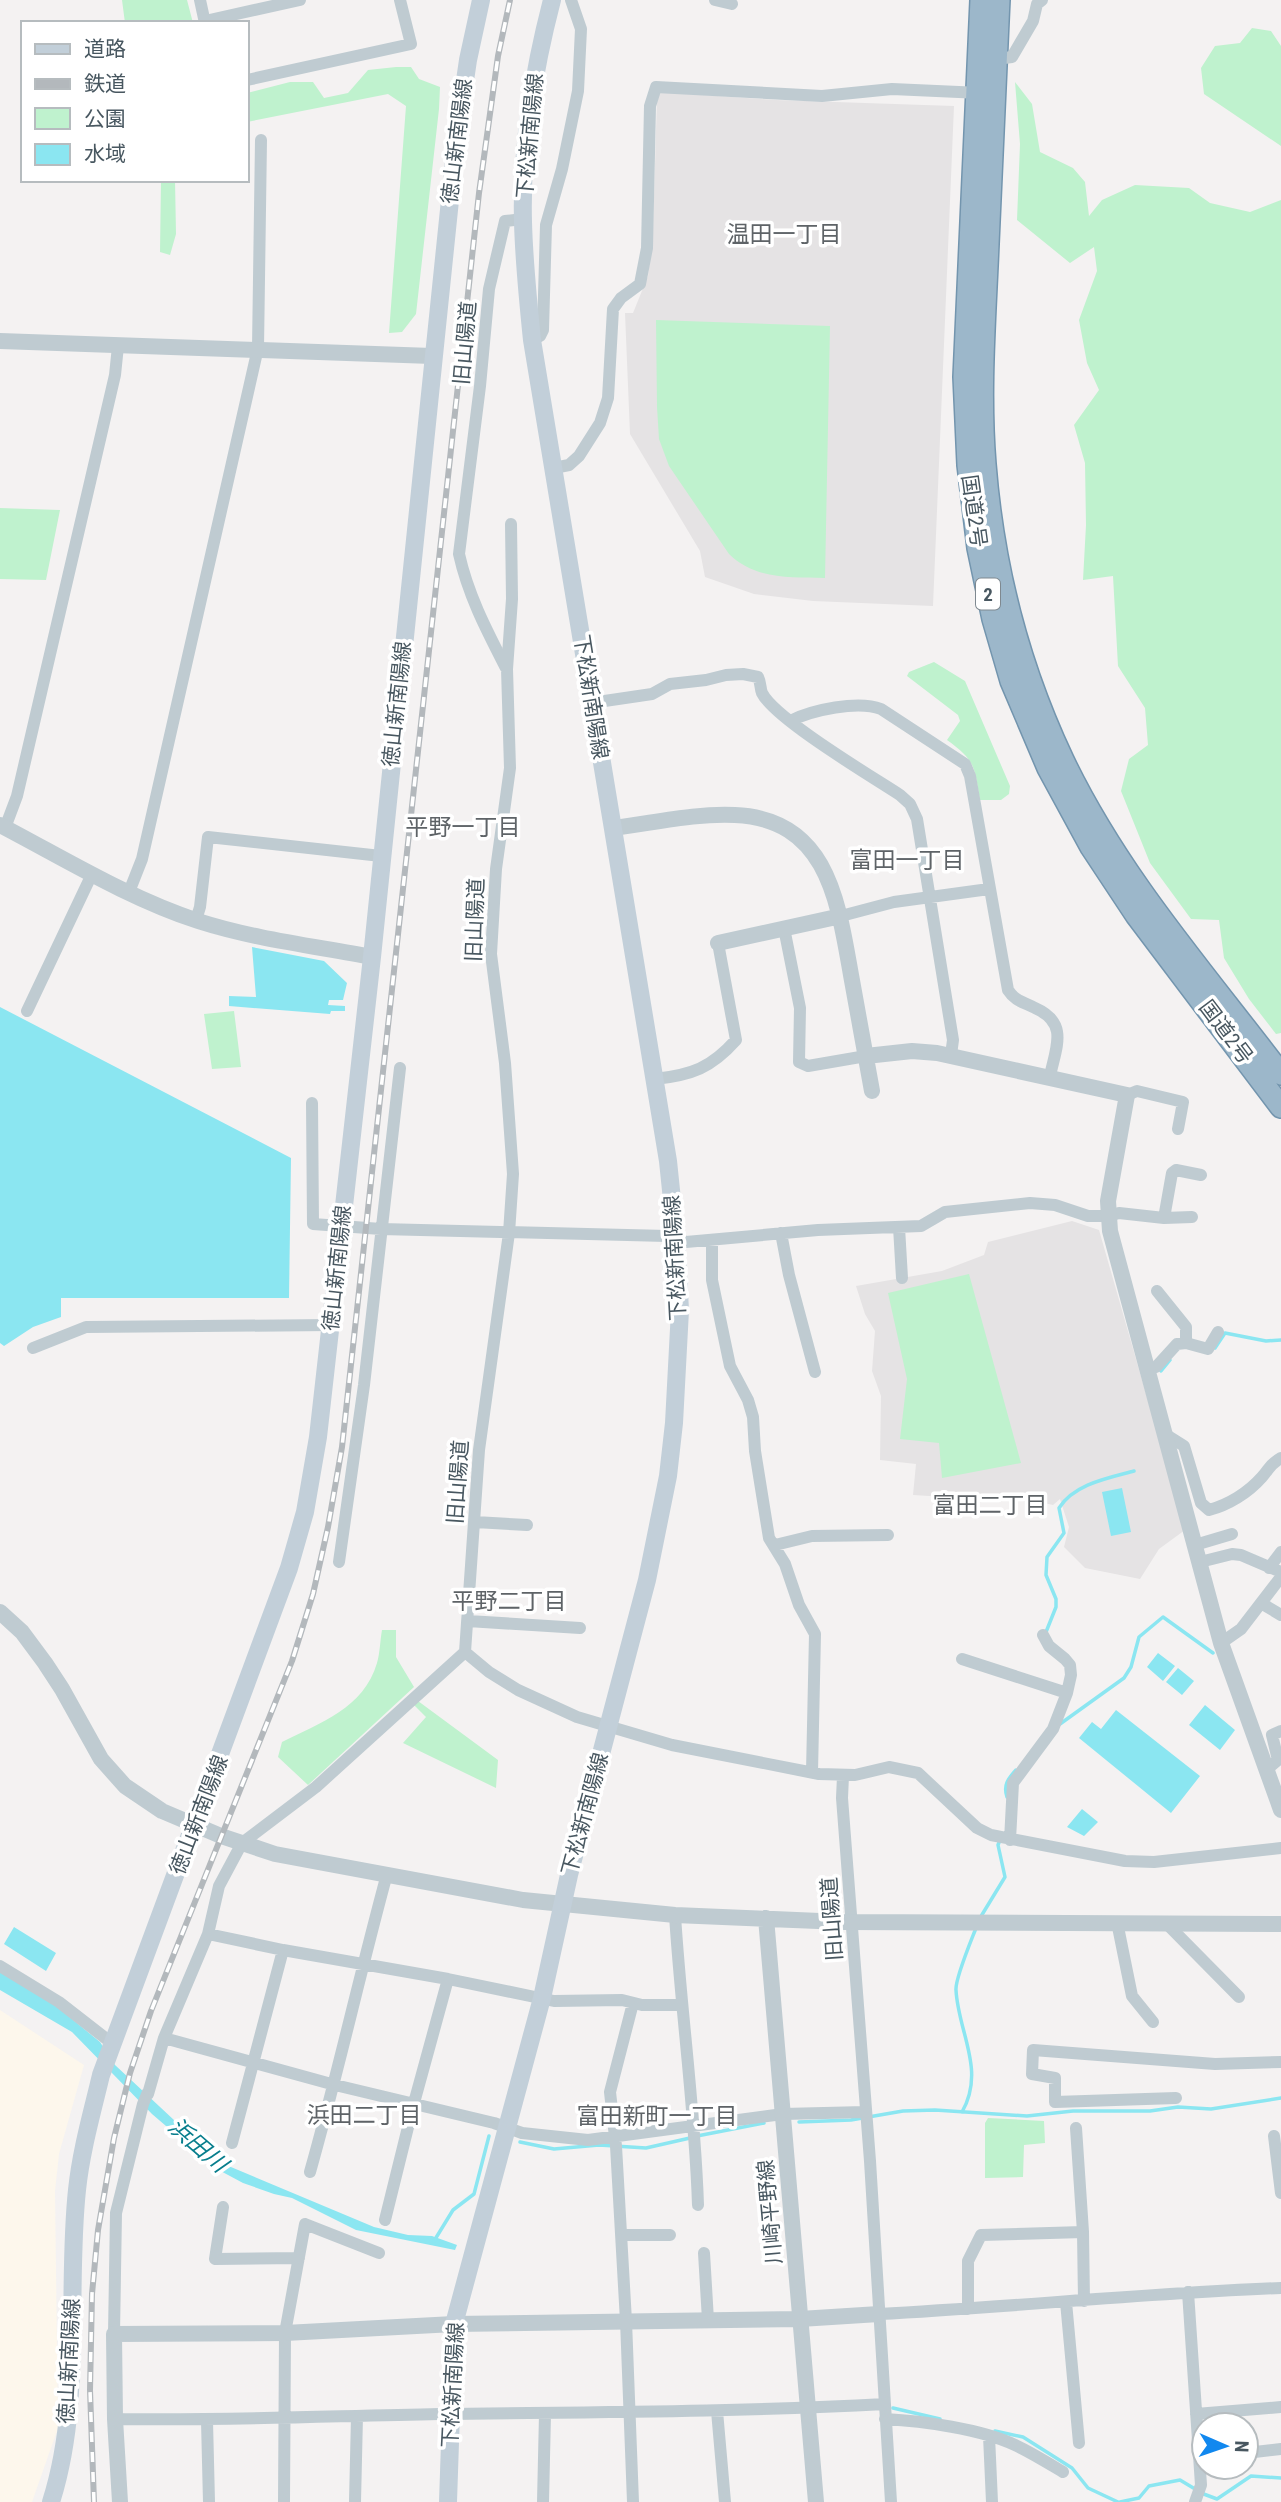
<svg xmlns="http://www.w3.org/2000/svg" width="1281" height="2502" font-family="'Roboto Condensed','Noto Sans JP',sans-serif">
  <rect width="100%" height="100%" fill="#f4f2f2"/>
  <path fill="#fdf7ec" d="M 0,2010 L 84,2065 L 59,2154 L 55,2191 L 58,2428 L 32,2502 L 0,2502 Z"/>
  <path fill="#e5e3e4" d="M 660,92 L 776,100 L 954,106 L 933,606 L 813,601 L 754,594 L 705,577 L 700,551 L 630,434 L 625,313 L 633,313 L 648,276 L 653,231 L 657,98 Z
    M 1072,1221 L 1099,1230 L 1185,1530 L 1159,1549 L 1140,1579 L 1085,1568 L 1064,1547 L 1069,1527 L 1060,1499 L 1053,1505 L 1021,1498 L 1012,1501 L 996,1496 L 978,1499 L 913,1495 L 916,1464 L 880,1460 L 881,1396 L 872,1371 L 875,1331 L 865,1314 L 856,1286 L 942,1271 L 984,1255 L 988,1242 Z"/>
  <path fill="#bff2ce" d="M 122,0 L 187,0 L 193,23 L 125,23 Z
    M 1252,28 L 1271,31 L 1281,46 L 1281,146 L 1204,94 L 1201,68 L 1215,46 L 1240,43 Z
    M 396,67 L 411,67 L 419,79 L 440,87 L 439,109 L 416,314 L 402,332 L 389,333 L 406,106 L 388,94 L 247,122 L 247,93 L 290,82 L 313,82 L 324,98 L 348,93 L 368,70 Z
    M 1015,82 L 1032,104 L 1040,152 L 1073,168 L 1085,182 L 1089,216 L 1102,200 L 1135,185 L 1189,188 L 1210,203 L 1250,212 L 1281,200 L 1281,1033 L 1276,1034 L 1249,999 L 1224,958 L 1219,920 L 1191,919 L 1150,863 L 1121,791 L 1129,759 L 1148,745 L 1145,708 L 1118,666 L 1113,576 L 1083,580 L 1086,525 L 1085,463 L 1074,425 L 1099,390 L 1087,363 L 1079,320 L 1097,271 L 1094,247 L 1070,263 L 1017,220 L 1020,144 Z
    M 161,180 L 175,180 L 176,234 L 170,255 L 160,252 Z
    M 656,320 L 830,326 L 825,578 C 790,577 756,580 729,554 L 669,466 L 659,439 L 657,407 Z
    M 0,508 L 60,510 L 46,580 L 0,579 Z
    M 934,662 L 965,681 L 1010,786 L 1009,794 L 1001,800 L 980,800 C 974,766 976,761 947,740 L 960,721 L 958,715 L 907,676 L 909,672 Z
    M 234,1011 L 241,1067 L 212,1069 L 204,1014 Z
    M 969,1274 L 1021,1463 L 942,1478 L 939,1443 L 900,1439 L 907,1379 L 888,1293 Z
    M 382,1630 L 396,1630 L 396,1657 L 414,1687 L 308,1785 L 278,1757 L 282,1742 C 320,1723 364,1708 377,1663 C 380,1653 380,1641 382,1630 Z
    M 418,1701 L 498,1760 L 496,1788 L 403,1743 L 426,1717 L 414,1705 Z
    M 988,2118 L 1044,2121 L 1045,2143 L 1024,2145 L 1023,2177 L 985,2178 L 985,2123 Z"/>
  <path fill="#8be6f1" d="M 252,947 L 324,961 L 347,983 L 343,1000 L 329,1000 L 328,1005 L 345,1006 L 345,1011 L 331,1011 L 330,1014 L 229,1006 L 229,996 L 256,997 Z
    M 0,1007 L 291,1158 L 289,1298 L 61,1298 L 61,1317 L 33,1327 L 4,1346 L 0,1343 Z
    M 1122,1488 L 1131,1532 L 1111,1536 L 1102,1492 Z
    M 1158,1653 L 1175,1666 L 1163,1681 L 1147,1667 Z
    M 1178,1668 L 1194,1681 L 1182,1695 L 1166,1682 Z
    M 1205,1705 L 1235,1730 L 1220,1750 L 1189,1725 Z
    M 1116,1710 L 1200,1776 L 1171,1813 L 1079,1738 L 1092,1722 L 1101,1729 Z
    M 1082,1809 L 1098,1822 L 1084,1836 L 1067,1827 Z
    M 14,1927 L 56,1953 L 46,1971 L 4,1944 Z
    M 0,1972 L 56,2006 L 100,2042 L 115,2065 L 219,2162 L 374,2227 L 408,2235 L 432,2236 L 457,2245 L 455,2250 L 356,2230 L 292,2198 L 274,2194 L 243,2183 L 215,2168 L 152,2114 L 72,2032 L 0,1990 Z"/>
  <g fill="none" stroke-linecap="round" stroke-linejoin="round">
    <path stroke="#8be6f1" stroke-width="3.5" d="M 1215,1348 L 1225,1333 L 1266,1341 L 1281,1340
      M 1161,1371 L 1170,1360
      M 1046,1632 L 1056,1607 L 1056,1599 L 1046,1575 L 1047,1557 L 1064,1533 L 1059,1508 C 1074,1484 1108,1478 1134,1471
      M 1060,1724 L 1124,1678 L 1131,1667 L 1139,1637 L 1163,1617 L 1213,1653
      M 1007,1797 C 1003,1785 1008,1779 1016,1770
      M 980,1918 L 1005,1877 L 998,1845 L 1000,1840
      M 962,2112 C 986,2070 958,2032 956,1990 C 955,1979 971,1941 976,1928
      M 799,2122 L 851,2120 L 903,2111 L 935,2110 L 1027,2116 L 1073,2111 L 1150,2111 L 1178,2107 L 1211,2109 L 1281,2098
      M 697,2136 L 764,2123
      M 520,2142 L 554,2149 L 599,2145 L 646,2148 L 690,2138
      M 434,2241 L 453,2210 L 474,2194 L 489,2136
      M 893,2408 L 940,2419
      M 995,2431 L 1023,2437 L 1072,2468 L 1088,2488 L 1118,2502
      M 1201,2493 L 1217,2499 L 1251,2476 L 1281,2478
      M 1120,2502 L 1139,2498 L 1149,2486 L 1180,2480 L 1195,2489"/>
    <g stroke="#7395ae" stroke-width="24">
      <path id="trunk" d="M 981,0 L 964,377 L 968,465 L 978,548 L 993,619 L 1011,681 L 1048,768 L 1091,847 L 1136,915 L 1281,1107
        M 999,0 C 995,81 992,162 988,244 C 985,317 979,391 985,464 C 993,566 1019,667 1063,760 C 1119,877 1203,971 1281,1074"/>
    </g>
    <path stroke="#bfcbd1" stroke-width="12" d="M 200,0 L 205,23
      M 715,0 L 732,4
      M 205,21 L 300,0
      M 996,59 L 1012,57 L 1033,21 L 1037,4 L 1042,0
      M 247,80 L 411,44 L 400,0
      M 532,340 L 540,336 L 543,330 L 546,225 L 562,169 L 578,91 L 581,29 L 571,0
      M 554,468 L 569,465 L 579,456 L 600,423 L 608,398 L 613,309 L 621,298 L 640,284 L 647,248 L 650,106 L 656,87 L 822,96 L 892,89 L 981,93
      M 506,668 C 487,631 468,595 459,554 L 480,386 L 489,289 L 505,221 L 523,219
      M 591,703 L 652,694 L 670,684 L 706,680 L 726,675 L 743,674 L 758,677 C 761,683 760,688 762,693 C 775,719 871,776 900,795 L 910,804 L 917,819 L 953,1040 L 951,1055
      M 790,721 C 812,710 858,700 881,709 L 965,764 L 970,776 L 1008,990 C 1015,1001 1023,1002 1035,1008 C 1069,1023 1056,1047 1050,1076
      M 5,828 L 17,796 L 115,375 L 118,346
      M 129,892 L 142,859 L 258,348 L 261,140
      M 841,916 L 894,902 L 989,889
      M 196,920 L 200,907 L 208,837 L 381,856
      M 784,928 L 800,1008 L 799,1062 L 808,1066 L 866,1056
      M 27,1011 L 92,874
      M 655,1079 C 692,1075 711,1068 736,1040 L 718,943
      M 1127,1095 L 1137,1091 L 1183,1102 L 1178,1129
      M 312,1103 L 313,1224 L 381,1229 L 667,1236 L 686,1242 L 818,1230 L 921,1226 L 945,1212 L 1030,1203 L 1055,1205 L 1088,1216 L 1108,1216 L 1119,1213 L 1164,1218
      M 1192,1217 L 1164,1218 L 1172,1173 L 1176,1170 L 1201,1175
      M 899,1227 L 902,1278
      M 781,1233 L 789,1275 L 815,1372
      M 712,1241 L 712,1280 L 730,1366 L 748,1400 L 753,1417 L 755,1451 L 769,1538 L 785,1564 L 799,1605 L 815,1634 L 812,1772
      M 1157,1291 L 1186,1327 L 1186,1343
      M 33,1348 L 86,1327 L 331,1325
      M 1148,1369 L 1156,1367 L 1177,1344 L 1186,1343 L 1208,1349 L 1218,1332
      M 1165,1434 L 1184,1446 L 1201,1503 L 1209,1510 C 1228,1505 1248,1493 1262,1477 C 1270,1468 1269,1465 1281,1458
      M 475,1522 L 527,1525
      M 775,1545 L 812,1536 L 888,1535
      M 1195,1545 L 1232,1534
      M 339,1562 L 364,1385 L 400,1068
      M 1200,1562 L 1232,1554 L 1241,1555 L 1281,1572
      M 1269,1568 L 1281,1552
      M 1261,1603 L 1281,1615
      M 468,1621 L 580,1628
      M 1221,1643 L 1241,1629 L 1281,1577
      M 465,1652 L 479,1450 L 509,1233 L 513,1174 L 505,1063 L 491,954 L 496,869 L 510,768 L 507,669 L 512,599 L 511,524
      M 465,1652 L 489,1672 L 518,1690 L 577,1717 L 672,1745 L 819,1774 L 855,1775 L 889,1767 L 918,1773 L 977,1828 L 991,1835 L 1125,1861 L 1154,1862 L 1281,1848
      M 962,1659 L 1067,1693
      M 1266,1770 L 1278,1760 L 1272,1735 L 1281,1731
      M 843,1776 L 842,1798 L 870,2161 L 891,2502
      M 1010,1840 L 1013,1783 L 1053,1729 L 1067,1693 L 1071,1675 L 1070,1665 L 1065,1659 L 1049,1646 L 1043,1635
      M 675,1915 C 681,2012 695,2108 698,2205
      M 1117,1922 L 1132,1996 L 1153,2022
      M 1165,1922 L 1239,1997
      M 208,1934 L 283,1950 L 448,1979 L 554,2001 L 622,2000 L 642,2005 L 681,2005
      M 0,1966 L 59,2002 L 113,2044
      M 633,2003 L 610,2092 L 616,2146 L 626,2321 L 633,2502
      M 164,2038 L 335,2085 L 494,2123 L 522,2133 L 588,2140 L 783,2114 L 865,2112
      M 148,2094 L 164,2038 L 208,1934 L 219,1886 L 242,1843 L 316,1787 L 465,1652
      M 1176,2098 L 1055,2102 L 1055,2078 L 1032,2074 L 1033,2050 L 1215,2064 L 1281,2062
      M 1076,2128 L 1083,2232 L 1084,2301
      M 1274,2136 L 1281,2193
      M 232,2143 L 283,1950
      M 310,2172 C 338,2073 360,1973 387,1874
      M 223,2207 L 215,2259 L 299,2258
      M 385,2220 L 414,2103 L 448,1979
      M 621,2235 L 670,2235
      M 704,2253 L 708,2320
      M 1188,2292 L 1201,2485 L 1195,2502
      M 1066,2302 L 1079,2443
      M 968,2309 L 968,2261 L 981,2235 L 1083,2232
      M 879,2314 C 1013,2307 1147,2293 1281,2288
      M 114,2334 L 116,2213 L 143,2104 L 148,2092
      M 717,2411 L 725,2502
      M 1196,2414 L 1281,2407
      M 115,2419 C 223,2421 330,2416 439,2414 C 587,2412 736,2412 885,2404
      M 885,2419 C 923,2421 981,2429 1015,2445 C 1032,2453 1048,2463 1063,2472
      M 207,2421 L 209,2502
      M 989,2436 L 992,2502
      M 1246,2453 L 1281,2449
      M 284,2502 L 285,2333 L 305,2224 L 379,2253
      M 355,2502 L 357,2416
      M 543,2502 L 545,2414"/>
    <path stroke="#bfcbd1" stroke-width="16" d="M 0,341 L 432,356
      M 0,825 C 65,859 128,898 198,921 C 254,939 314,946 372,957
      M 613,828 C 654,823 695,813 735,815 C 828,819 838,902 851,975 C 858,1014 865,1052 872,1091
      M 718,943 L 841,916
      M 866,1056 L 912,1051 L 937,1053 L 1127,1095 L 1108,1201 L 1110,1231 L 1221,1643 L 1281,1810
      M 0,1612 L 22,1632 L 45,1663 L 62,1689 L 101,1759 L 125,1786 L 162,1811 L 221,1836 L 275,1854 L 523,1900 L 675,1915 L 843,1922 L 1281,1924
      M 766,1918 L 816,2502
      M 120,2502 L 115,2419 L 114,2334 L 285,2333 L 454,2324 L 800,2319 L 879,2314"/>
    <path stroke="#c2cfd9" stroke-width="18" d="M 51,2502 C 83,2402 66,2293 77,2190 C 81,2151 92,2113 101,2075 L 289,1568 L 305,1512 L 318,1437 L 372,957 L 456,142 L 468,60 L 481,0
      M 448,2502 L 454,2324 L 542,1998 L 569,1875 L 647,1580 L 668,1476 L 674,1423 L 680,1310 L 676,1239 L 668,1161 L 532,340 C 528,301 524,262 523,222 C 521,147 533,73 552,0"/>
    <use href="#trunk" stroke="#9cb7ca" stroke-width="21"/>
    <g stroke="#b3b8bc" stroke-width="6">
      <path id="rail" d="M 94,2502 L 90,2390 L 92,2294 L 98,2230 L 114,2138 L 130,2073 L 151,2011 L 292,1661 L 313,1594 L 328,1527 L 342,1447 L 479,193 L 498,56 L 510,0"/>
    </g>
    <use href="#rail" stroke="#fff" stroke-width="3.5" stroke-dasharray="10" stroke-linecap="butt"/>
  </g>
  <g text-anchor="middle" stroke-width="7" stroke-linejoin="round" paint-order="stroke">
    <rect fill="#fff" stroke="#7f8990" stroke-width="2" x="976" y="578.5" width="24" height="31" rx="5"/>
    <g font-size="19" font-weight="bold" fill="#485760">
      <text x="988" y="601">2</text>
    </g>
    <g font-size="21" fill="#485760" stroke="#fff">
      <text transform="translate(530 136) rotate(-85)" y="7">下松新南陽線</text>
      <text transform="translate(457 141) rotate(-83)" y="7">徳山新南陽線</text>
      <text transform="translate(465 343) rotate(-85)" y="7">旧山陽道</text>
      <text transform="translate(974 511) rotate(82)" y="7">国道2号</text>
      <text transform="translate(591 697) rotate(81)" y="7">下松新南陽線</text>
      <text transform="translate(397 704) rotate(-84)" y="7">徳山新南陽線</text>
      <text transform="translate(475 920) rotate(-88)" y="7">旧山陽道</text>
      <text transform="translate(1226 1032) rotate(53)" y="7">国道2号</text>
      <text transform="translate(675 1258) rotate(-93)" y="7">下松新南陽線</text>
      <text transform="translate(337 1268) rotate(-84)" y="7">徳山新南陽線</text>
      <text transform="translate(458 1482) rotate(-86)" y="7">旧山陽道</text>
      <text transform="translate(585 1814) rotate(-75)" y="7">下松新南陽線</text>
      <text transform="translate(199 1815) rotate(-69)" y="7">徳山新南陽線</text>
      <text transform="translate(832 1919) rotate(-94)" y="7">旧山陽道</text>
      <text transform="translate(770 2212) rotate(-95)" y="7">川崎平野線</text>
      <text transform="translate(69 2361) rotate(-87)" y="7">徳山新南陽線</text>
      <text transform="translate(453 2385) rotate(-87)" y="7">下松新南陽線</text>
    </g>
    <g font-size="23" fill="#5e6367" stroke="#fff">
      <text x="784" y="242">温田一丁目</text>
      <text x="463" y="835">平野一丁目</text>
      <text x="907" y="868">富田一丁目</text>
      <text x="990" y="1513">富田二丁目</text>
      <text x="509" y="1609">平野二丁目</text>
      <text x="364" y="2123">浜田二丁目</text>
      <text x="657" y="2124">富田新町一丁目</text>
    </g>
    <g font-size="23" font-style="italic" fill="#087e8d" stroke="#fff">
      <text transform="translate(198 2145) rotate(41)" y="8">浜田川</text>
    </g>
  </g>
  <rect x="21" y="21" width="228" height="161" fill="#ffffff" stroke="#b6bcbf" stroke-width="2"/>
  <rect x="35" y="44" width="35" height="10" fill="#c2cfd9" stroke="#b6bcbf" stroke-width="2"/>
  <text x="84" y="56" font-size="21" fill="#485760">道路</text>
  <rect x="35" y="79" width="35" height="10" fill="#b3b8bc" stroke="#b6bcbf" stroke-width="2"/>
  <text x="84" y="91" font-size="21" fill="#485760">鉄道</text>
  <rect x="35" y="108" width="35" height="21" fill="#bff2ce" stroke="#b6bcbf" stroke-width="2"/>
  <text x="84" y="126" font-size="21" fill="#485760">公園</text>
  <rect x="35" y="144" width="35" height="21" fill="#8be6f1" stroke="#b6bcbf" stroke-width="2"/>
  <text x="84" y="161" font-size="21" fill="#485760">水域</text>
  <g transform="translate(1225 2446) rotate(92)"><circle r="33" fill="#ffffff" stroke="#b6bcbf" stroke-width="2"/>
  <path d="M0-5L12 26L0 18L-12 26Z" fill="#1188ef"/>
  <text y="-10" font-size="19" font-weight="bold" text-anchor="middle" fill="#485760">N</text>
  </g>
</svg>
